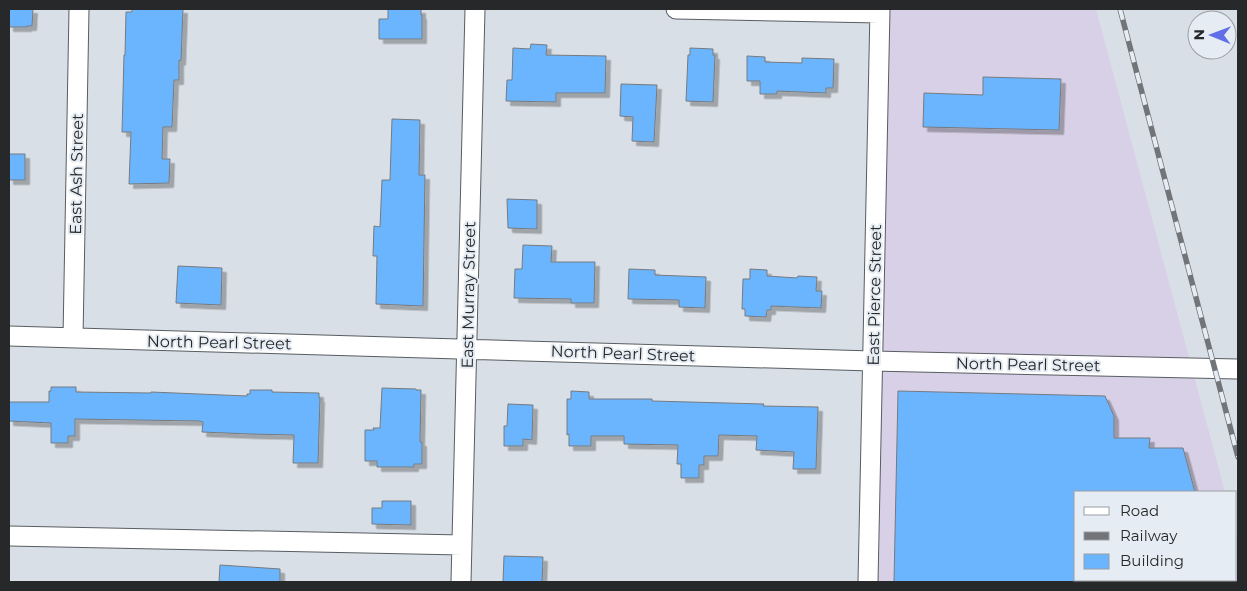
<svg xmlns="http://www.w3.org/2000/svg" width="1247" height="591" font-family="Montserrat,sans-serif">
  <defs>
    <filter id="shadow"><feDropShadow dx="4.5" dy="4.5" stdDeviation="0" flood-color="#0004"/></filter>
  </defs>
  <rect width="100%" height="100%" fill="#d9dfe6"/>
  <path fill="#d8d0e6" d="M 880,9 L 1096,9 L 1225,492 L 1076,492 L 1076,580 L 1236,580 L 1236,534 L 1238,544 L 1238,582 L 868,582 Z"/>
  <path fill="#6bb5fe" stroke="#757a80" filter="url(#shadow)" d="M 9,9 L 33,9 L 32,26 L 27,26 L 27,27 L 9,27 Z
    M 132,9 L 183,9 L 181,61 L 179,60 L 179,80 L 174,80 L 172,127 L 163,127 L 162,159 L 170,159 L 169,183 L 129,184 L 131,132 L 122,132 L 124,55 L 125,55 L 126,12 L 132,12 Z
    M 388,9 L 421,9 L 421,15 L 422,15 L 422,39 L 379,39 L 379,19 L 388,19 Z
    M 531,44 L 547,45 L 546,55 L 606,56 L 605,93 L 556,93 L 556,102 L 506,101 L 507,80 L 512,80 L 513,48 L 530,49 Z
    M 690,48 L 713,49 L 713,55 L 715,55 L 713,102 L 686,101 L 688,55 L 690,55 Z
    M 747,56 L 765,57 L 765,62 L 802,63 L 802,58 L 834,59 L 833,88 L 826,88 L 826,93 L 777,91 L 777,94 L 760,94 L 760,81 L 747,81 Z
    M 983,77 L 1061,79 L 1059,130 L 923,127 L 924,93 L 983,95 Z
    M 621,84 L 657,85 L 654,142 L 632,141 L 633,117 L 620,116 Z
    M 392,119 L 420,120 L 419,175 L 425,175 L 423,306 L 376,304 L 377,256 L 373,256 L 374,226 L 380,227 L 382,180 L 390,180 Z
    M 9,154 L 25,154 L 25,180 L 9,180 Z
    M 507,199 L 537,200 L 537,229 L 508,228 Z
    M 523,245 L 552,246 L 551,262 L 595,262 L 594,303 L 571,303 L 571,299 L 514,298 L 515,269 L 522,269 Z
    M 178,266 L 222,268 L 221,305 L 176,303 Z
    M 629,269 L 655,270 L 655,275 L 706,277 L 705,308 L 679,307 L 679,300 L 628,299 Z
    M 750,269 L 767,270 L 767,276 L 797,278 L 798,276 L 817,277 L 816,291 L 822,291 L 821,308 L 771,306 L 771,310 L 767,310 L 766,317 L 745,316 L 745,309 L 742,309 L 743,279 L 750,279 Z
    M 51,387 L 76,387 L 76,392 L 151,393 L 151,392 L 247,396 L 247,394 L 250,394 L 250,390 L 272,390 L 272,392 L 319,393 L 319,398 L 320,398 L 318,463 L 293,463 L 294,435 L 250,434 L 202,432 L 203,422 L 199,421 L 75,419 L 75,436 L 68,436 L 68,443 L 51,443 L 51,423 L 9,421 L 9,402 L 49,402 L 49,391 L 51,391 Z
    M 382,388 L 416,389 L 416,390 L 421,390 L 420,442 L 422,442 L 422,464 L 414,464 L 414,467 L 377,467 L 377,461 L 365,461 L 365,430 L 374,430 L 373,428 L 380,428 Z
    M 571,391 L 589,392 L 589,399 L 652,399 L 652,401 L 764,404 L 763,406 L 818,407 L 816,469 L 793,469 L 794,452 L 756,450 L 757,436 L 719,435 L 718,456 L 704,456 L 704,465 L 699,465 L 699,478 L 681,478 L 681,464 L 677,464 L 678,445 L 624,444 L 624,436 L 591,436 L 591,446 L 569,446 L 569,434 L 567,435 L 567,399 L 571,399 Z
    M 898,391 L 1105,396 L 1114,416 L 1114,438 L 1150,438 L 1149,448 L 1183,448 L 1195,492 L 1076,492 L 1076,582 L 894,582 Z
    M 508,404 L 533,405 L 532,440 L 523,439 L 523,446 L 504,446 L 504,426 L 507,426 Z
    M 382,501 L 411,501 L 411,525 L 372,524 L 372,508 L 382,508 Z
    M 504,556 L 543,557 L 542,582 L 503,582 Z
    M 220,565 L 280,569 L 280,582 L 219,582 Z"/>
  <g fill="none" stroke-linecap="round" stroke-linejoin="round">
    <g stroke="#575d62" stroke-width="21">
      <path id="street" d="M 676,9 L 880,13
        M 9,336 L 872,361 L 1238,369
        M 73,338 L 79,9
        M 9,536 L 462,545
        M 461,582 L 475,9
        M 868,582 L 880,9"/>
    </g>
    <use href="#street" stroke="#fff" stroke-width="19"/>
    <g stroke="#717579" stroke-width="5.5">
      <path id="rail" d="M 1120,9 L 1238,457"/>
    </g>
    <use href="#rail" stroke="#e6ecf3" stroke-width="4" stroke-dasharray="11" stroke-linecap="butt"/>
  </g>
  <g text-anchor="middle" stroke-width="4" stroke-linejoin="round" paint-order="stroke">
    <g font-size="16" fill="#26282a" stroke="#e6ecf3">
      <text transform="translate(76 174) rotate(-89)" y="6">East Ash Street</text>
      <text transform="translate(468 295) rotate(-89)" y="6">East Murray Street</text>
      <text transform="translate(874 295) rotate(-89)" y="6">East Pierce Street</text>
      <text transform="translate(219 342) rotate(1)" y="6">North Pearl Street</text>
      <text transform="translate(623 353) rotate(2)" y="6">North Pearl Street</text>
      <text transform="translate(1028 364) rotate(1)" y="6">North Pearl Street</text>
    </g>
  </g>
  <rect width="1247" height="591" fill="none" stroke="#26282a" stroke-width="20"/>
  <rect x="1074" y="491" width="162" height="90" fill="#e6ecf3" stroke="#999ea3"/>
  <rect x="1084" y="507" width="25" height="8" fill="#ffffff" stroke="#999ea3"/>
  <text x="1120" y="516" font-size="15" fill="#26282a">Road</text>
  <rect x="1084" y="532" width="25" height="8" fill="#717579" stroke="#999ea3"/>
  <text x="1120" y="541" font-size="15" fill="#26282a">Railway</text>
  <rect x="1084" y="554" width="25" height="15" fill="#6bb5fe" stroke="#999ea3"/>
  <text x="1120" y="566" font-size="15" fill="#26282a">Building</text>
  <g transform="translate(1212 35) rotate(271)"><circle r="24" fill="#e6ecf3" stroke="#999ea3"/>
  <path d="M0-4L9 19L0 12L-9 19Z" fill="#616fe7"/>
  <text y="-8" font-size="14" font-weight="bold" text-anchor="middle" fill="#26282a">N</text>
  </g>
</svg>
